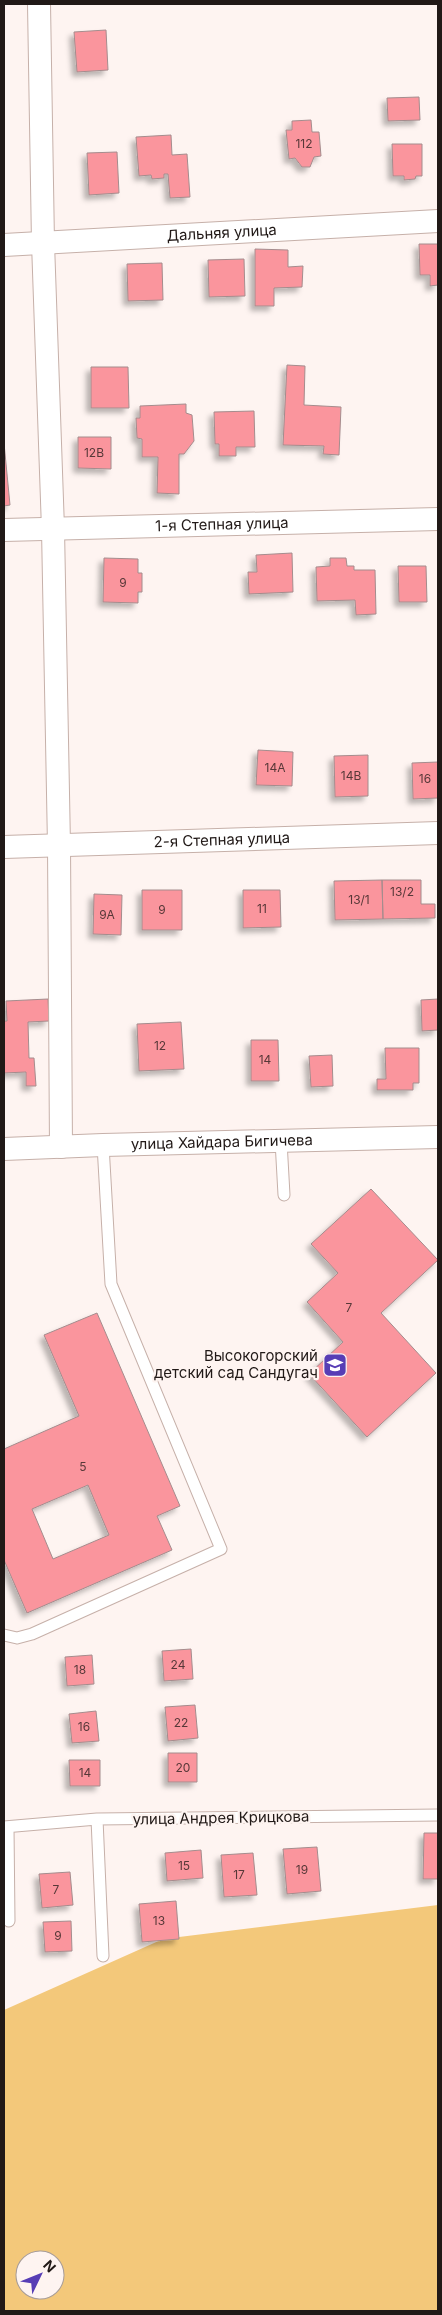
<svg xmlns="http://www.w3.org/2000/svg" width="442" height="2315" font-family="Inter,sans-serif">
  <defs>
    <filter id="shadow"><feDropShadow dx="-4.5" dy="4.5" stdDeviation="2.5" flood-color="#0004"/></filter>
  </defs>
  <rect width="100%" height="100%" fill="#fef4f1"/>
  <path fill="#f3c87a" fill-rule="evenodd" d="M 438,1905 L 438,2311 L 4,2311 L 4,2010 L 163,1939 ZM 25,2260 L 55,2260 L 55,2290 L 25,2290 Z"/>
  <path fill="#fa959d" stroke="#a48c8d" fill-rule="evenodd" filter="url(#shadow)" d="M 106,30 L 108,70 L 77,72 L 74,32 Z
    M 419,97 L 420,120 L 388,121 L 387,98 Z
    M 311,120 L 312,132 L 319,132 L 321,156 L 314,157 L 310,167 L 302,167 L 295,158 L 289,159 L 286,130 L 292,130 L 292,121 Z
    M 171,135 L 172,155 L 187,154 L 190,197 L 170,198 L 168,174 L 164,174 L 164,178 L 152,179 L 151,175 L 139,176 L 136,137 Z
    M 392,144 L 422,144 L 422,176 L 416,176 L 415,179 L 404,180 L 404,176 L 393,176 Z
    M 117,152 L 119,193 L 89,195 L 87,153 Z
    M 419,244 L 438,244 L 438,285 L 430,286 L 430,275 L 420,275 Z
    M 255,249 L 288,250 L 288,267 L 303,266 L 302,287 L 274,288 L 274,306 L 255,306 Z
    M 244,259 L 245,296 L 209,297 L 208,260 Z
    M 162,263 L 163,300 L 128,301 L 127,264 Z
    M 287,365 L 305,366 L 304,405 L 341,407 L 339,455 L 323,454 L 324,446 L 283,445 Z
    M 91,367 L 128,367 L 129,408 L 91,408 Z
    M 186,404 L 186,413 L 192,415 L 194,441 L 184,454 L 179,454 L 179,494 L 157,493 L 158,457 L 142,457 L 142,439 L 137,438 L 136,418 L 140,418 L 140,406 Z
    M 254,411 L 255,447 L 236,447 L 236,456 L 219,456 L 219,444 L 215,444 L 214,412 Z
    M 78,437 L 111,437 L 111,469 L 78,468 Z
    M 4,443 L 10,505 L 4,506 Z
    M 292,553 L 293,592 L 249,594 L 248,572 L 257,572 L 256,555 Z
    M 104,558 L 138,559 L 138,573 L 142,573 L 142,592 L 138,592 L 138,603 L 103,602 Z
    M 330,558 L 346,558 L 347,566 L 354,566 L 354,570 L 375,570 L 376,614 L 356,615 L 355,600 L 317,601 L 316,567 L 330,566 Z
    M 398,566 L 426,566 L 427,602 L 399,602 Z
    M 258,750 L 293,752 L 292,786 L 256,785 Z
    M 368,755 L 368,796 L 335,797 L 334,756 Z
    M 438,762 L 438,798 L 413,799 L 412,763 Z
    M 382,880 L 421,880 L 421,904 L 435,904 L 435,918 L 383,919 Z
    M 382,880 L 383,919 L 335,920 L 334,881 Z
    M 142,890 L 182,890 L 182,930 L 142,930 Z
    M 243,890 L 280,890 L 281,927 L 243,928 Z
    M 94,894 L 122,895 L 121,935 L 93,934 Z
    M 48,999 L 49,1021 L 28,1022 L 29,1058 L 34,1058 L 36,1086 L 26,1086 L 26,1072 L 4,1073 L 4,1021 L 7,1021 L 6,1001 Z
    M 438,999 L 438,1030 L 422,1031 L 421,1000 Z
    M 181,1022 L 184,1069 L 139,1071 L 137,1024 Z
    M 251,1040 L 278,1040 L 279,1081 L 251,1081 Z
    M 385,1048 L 419,1048 L 419,1083 L 413,1083 L 413,1090 L 377,1090 L 377,1079 L 386,1079 Z
    M 332,1055 L 333,1086 L 311,1087 L 309,1056 Z
    M 371,1189 L 438,1260 L 381,1313 L 436,1373 L 367,1437 L 309,1374 L 343,1342 L 307,1302 L 338,1273 L 311,1244 Z
    M 97,1313 L 180,1506 L 157,1516 L 172,1550 L 27,1613 L 4,1560 L 4,1449 L 79,1416 L 44,1335 ZM 88,1485 L 109,1535 L 53,1559 L 32,1509 Z
    M 191,1649 L 193,1679 L 164,1681 L 162,1651 Z
    M 92,1655 L 94,1684 L 67,1686 L 65,1657 Z
    M 195,1705 L 198,1738 L 168,1741 L 165,1707 Z
    M 96,1711 L 99,1741 L 72,1743 L 69,1714 Z
    M 168,1753 L 197,1753 L 197,1782 L 168,1782 Z
    M 69,1760 L 100,1760 L 100,1786 L 70,1786 Z
    M 424,1833 L 438,1833 L 438,1879 L 423,1879 Z
    M 317,1847 L 321,1891 L 287,1894 L 283,1849 Z
    M 201,1850 L 203,1878 L 167,1881 L 165,1853 Z
    M 253,1853 L 257,1895 L 224,1897 L 221,1855 Z
    M 70,1872 L 73,1905 L 42,1908 L 39,1874 Z
    M 176,1901 L 179,1939 L 142,1942 L 139,1904 Z
    M 71,1921 L 72,1951 L 45,1952 L 43,1922 Z"/>
  <g fill="none" stroke-linecap="round" stroke-linejoin="round">
    <g stroke="#c6b0a9" stroke-width="13">
      <path id="lane" d="M 281,1141 L 284,1195
        M 4,1635 L 17,1638 L 32,1634 L 221,1549 L 111,1284 L 103,1145
        M 97,1819 L 103,1956
        M 4,1827 L 97,1819 L 438,1815
        M 8,1827 L 9,1921"/>
    </g>
    <g stroke="#c6b0a9" stroke-width="24">
      <g id="street">
        <path d="M 39,4 L 43,243 L 53,529 L 59,846 L 61,1147"/>
        <path id="s1" d="M 4,245 L 438,221"/>
        <path id="s2" d="M 4,530 L 438,519"/>
        <path id="s3" d="M 4,847 L 438,833"/>
        <path id="s4" d="M 4,1149 L 103,1145 L 438,1137"/>
      </g>
    </g>
    <use href="#lane" stroke="#fff" stroke-width="11"/>
    <use href="#street" stroke="#fff" stroke-width="22"/>
  </g>
  <defs>
    <g id="school-square" transform="scale(1.25)"><rect x="-9" y="-9" width="18" height="18" rx="4" fill="#573db5" stroke="#fef4f1"/><path d="M0-5L7-2L0 1L-7-2ZM-4 1L0 2.5L4 1V4Q0 6-4 4Z" fill="#fff"/></g>
  </defs>
  <g fill-rule="evenodd">
    <use href="#school-square" x="335" y="1365"/>
  </g>
  <g text-anchor="middle" stroke-width="4.5" stroke-linejoin="round" paint-order="stroke">
    <g font-size="12" fill="#573838">
      <text x="304" y="148">112</text>
      <text x="94" y="457">12В</text>
      <text x="123" y="587">9</text>
      <text x="275" y="772">14А</text>
      <text x="351" y="780">14В</text>
      <text x="425" y="783">16</text>
      <text x="402" y="896">13/2</text>
      <text x="359" y="904">13/1</text>
      <text x="262" y="913">11</text>
      <text x="162" y="914">9</text>
      <text x="107" y="919">9А</text>
      <text x="160" y="1050">12</text>
      <text x="265" y="1064">14</text>
      <text x="349" y="1312">7</text>
      <text x="83" y="1471">5</text>
      <text x="178" y="1669">24</text>
      <text x="80" y="1674">18</text>
      <text x="181" y="1727">22</text>
      <text x="84" y="1731">16</text>
      <text x="183" y="1772">20</text>
      <text x="85" y="1777">14</text>
      <text x="184" y="1870">15</text>
      <text x="302" y="1874">19</text>
      <text x="239" y="1879">17</text>
      <text x="56" y="1894">7</text>
      <text x="159" y="1925">13</text>
      <text x="58" y="1940">9</text>
    </g>
    <g font-size="15" fill="#211917" stroke="#fef4f1">
      <text dy="5" stroke="none"><textPath href="#s1" startOffset="218">Дальняя улица</textPath></text>
      <text dy="5" stroke="none"><textPath href="#s2" startOffset="218">1-я Степная улица</textPath></text>
      <text dy="5" stroke="none"><textPath href="#s3" startOffset="218">2-я Степная улица</textPath></text>
      <text dy="5" stroke="none"><textPath href="#s4" startOffset="218">улица Хайдара Бигичева</textPath></text>
      <text transform="translate(221 1818) rotate(-1)" y="5">улица Андрея Крицкова</text>
    </g>
    <g font-size="15" fill="#211917" stroke="#fef4f1" text-anchor="end">
      <text x="318" y="1361">Высокогорский<tspan x="318" dy="17">детский сад Сандугач</tspan></text>
    </g>
  </g>
  <rect width="442" height="2315" fill="none" stroke="#211917" stroke-width="10"/>
  <g transform="translate(40 2275) rotate(47)"><circle r="24" fill="#fef4f1" stroke="#a69c9a"/>
  <path d="M0-4L9 19L0 12L-9 19Z" fill="#573db5"/>
  <text y="-8" font-size="14" font-weight="bold" text-anchor="middle" fill="#211917">N</text>
  </g>
</svg>
